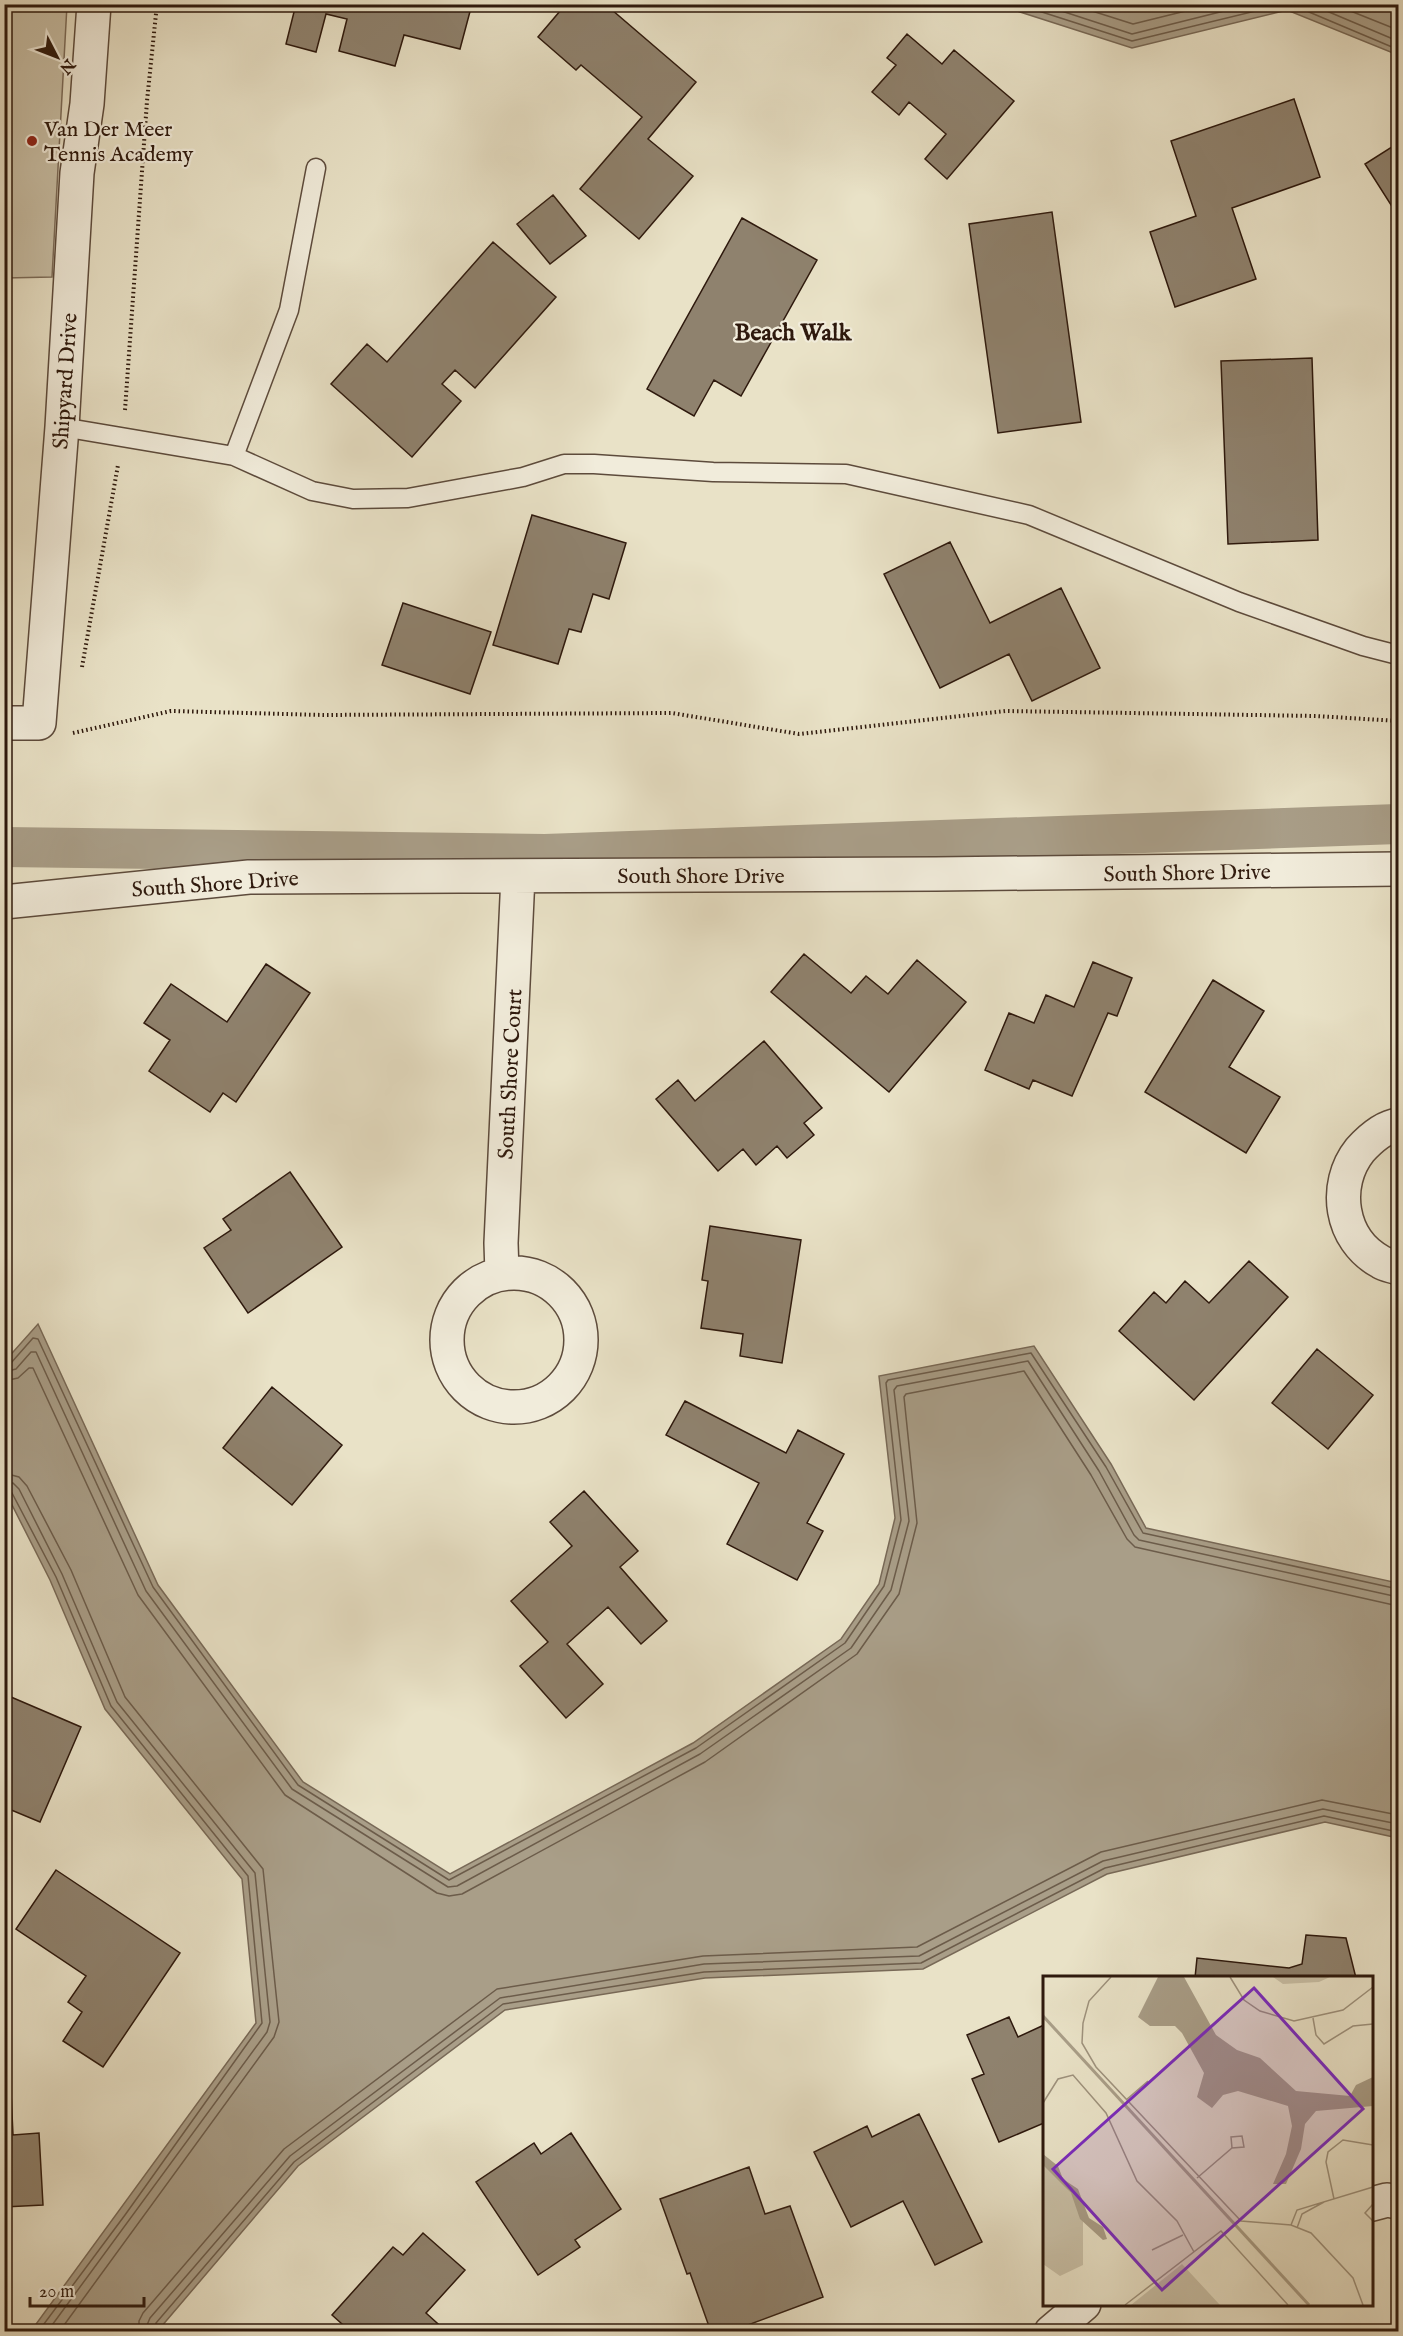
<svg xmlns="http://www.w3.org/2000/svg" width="1403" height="2336" font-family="'IM FELL English',serif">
  <rect width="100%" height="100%" fill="#e9e2c7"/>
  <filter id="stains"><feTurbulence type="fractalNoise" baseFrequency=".00333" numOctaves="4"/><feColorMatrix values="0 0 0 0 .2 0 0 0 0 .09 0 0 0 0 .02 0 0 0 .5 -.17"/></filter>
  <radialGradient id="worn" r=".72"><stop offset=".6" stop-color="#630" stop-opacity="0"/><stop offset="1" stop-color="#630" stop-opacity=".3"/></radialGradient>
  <path fill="#c9c0a7" stroke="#7c6c5a" stroke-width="1.5" d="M 4,5 L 67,5 L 52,277 L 5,278 Z"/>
  <path fill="#a99e88" stroke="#786957" stroke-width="1.5" d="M 1003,5 L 1398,5 L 1398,52 L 1393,53 L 1287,10 L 1132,48 L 1020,12 Z
    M 38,1324 L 158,1585 L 303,1782 L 450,1874 L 693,1743 L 841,1639 L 879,1584 L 895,1518 L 879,1376 L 1034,1346 L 1111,1464 L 1146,1528 L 1398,1583 L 1398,1838 L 1325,1822 L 1107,1874 L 923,1969 L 705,1978 L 505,2010 L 298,2166 L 161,2327 L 162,2331 L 31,2331 L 256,2023 L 242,1879 L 105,1709 L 50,1580 L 5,1491 L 5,1361 Z"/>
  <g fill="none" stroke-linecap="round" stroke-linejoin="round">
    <path stroke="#6c5c4a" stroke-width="1.5" d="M 1017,4 L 1132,41 L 1284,4
      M 1040,4 L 1132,34 L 1252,4
      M 1070,4 L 1133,24 L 1214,4
      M 1290,4 L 1392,47 L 1398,47
      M 1310,4 L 1393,39 L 1398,39
      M 1333,4 L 1398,30
      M 4,1364 L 11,1363 L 33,1338 L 38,1339 L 153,1587 L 298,1785 L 449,1880 L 696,1748 L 845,1643 L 884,1586 L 901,1520 L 886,1383 L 888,1380 L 1031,1353 L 1106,1467 L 1143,1533 L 1398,1589
      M 4,1372 L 16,1369 L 31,1352 L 36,1352 L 146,1591 L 292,1789 L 448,1887 L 457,1886 L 700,1754 L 851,1648 L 891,1590 L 909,1521 L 894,1390 L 897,1386 L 1028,1361 L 1099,1471 L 1134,1535 L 1139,1540 L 1398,1597
      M 4,1381 L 18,1378 L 29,1368 L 33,1368 L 138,1595 L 285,1795 L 437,1893 L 449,1896 L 462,1894 L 705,1762 L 857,1654 L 899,1594 L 917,1523 L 904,1397 L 906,1394 L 1024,1371 L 1091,1475 L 1127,1539 L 1135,1547 L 1398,1606
      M 4,1473 L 19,1477 L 27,1486 L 71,1570 L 125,1697 L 263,1869 L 279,2022 L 274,2037 L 59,2332
      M 4,1482 L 13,1483 L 19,1489 L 62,1574 L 117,1702 L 255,1873 L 270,2022 L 267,2032 L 47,2332
      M 4,1490 L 12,1493 L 56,1577 L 111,1706 L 248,1876 L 262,2023 L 125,2215 L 38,2332
      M 139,2332 L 139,2321 L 143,2313 L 284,2149 L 497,1989 L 703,1956 L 917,1947 L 1101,1852 L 1322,1800 L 1398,1815
      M 148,2332 L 147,2325 L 150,2318 L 290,2156 L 500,1998 L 704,1964 L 919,1956 L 1103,1861 L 1323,1809 L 1398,1824
      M 156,2332 L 156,2323 L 294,2162 L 503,2004 L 704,1972 L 921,1963 L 1105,1868 L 1324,1816 L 1398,1832"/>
    <path stroke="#a99e88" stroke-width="40" d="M 4,847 L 545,854 L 1398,824"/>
  </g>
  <path fill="#8f826e" stroke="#2e190d" stroke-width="1.5" d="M 296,4 L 472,4 L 460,49 L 404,35 L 395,66 L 339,51 L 347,19 L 326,14 L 316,52 L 286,44 Z
    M 566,4 L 605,4 L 696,82 L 648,139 L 693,176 L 639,239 L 580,189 L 642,117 L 581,65 L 576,70 L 538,37 Z
    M 907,34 L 942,64 L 954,50 L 1014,101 L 947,179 L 925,159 L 946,134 L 909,102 L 899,115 L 872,92 L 896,65 L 887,58 Z
    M 1294,99 L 1320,177 L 1232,208 L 1256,279 L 1175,307 L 1150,232 L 1196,216 L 1171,141 Z
    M 1398,143 L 1398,216 L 1365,164 Z
    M 553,195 L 586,236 L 550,264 L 517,224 Z
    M 1052,212 L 1081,422 L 998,433 L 969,224 Z
    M 742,218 L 817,260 L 741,396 L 714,380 L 694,416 L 647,389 Z
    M 493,242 L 556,297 L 475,388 L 455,370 L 442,384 L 461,401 L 412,457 L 331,384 L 367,344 L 387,362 Z
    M 1312,358 L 1318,540 L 1228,544 L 1221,361 Z
    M 532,515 L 626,543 L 609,599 L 593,594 L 581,632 L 569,629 L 558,664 L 493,645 Z
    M 950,542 L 990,623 L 1061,588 L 1100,668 L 1032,701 L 1009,654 L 940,688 L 884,574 Z
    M 403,603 L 491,632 L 470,694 L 382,665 Z
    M 804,954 L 851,993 L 866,976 L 888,994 L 917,960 L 966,1002 L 889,1092 L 771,992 Z
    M 1093,962 L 1132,978 L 1117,1016 L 1108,1013 L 1072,1096 L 1033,1080 L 1029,1089 L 985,1070 L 1009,1013 L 1034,1023 L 1046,995 L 1074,1007 Z
    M 266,964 L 310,993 L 236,1102 L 223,1093 L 210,1112 L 149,1071 L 170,1040 L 144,1023 L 171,984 L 227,1022 Z
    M 1213,980 L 1264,1011 L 1229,1067 L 1280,1097 L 1246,1153 L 1145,1092 Z
    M 764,1041 L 822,1108 L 804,1123 L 814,1135 L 787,1158 L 777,1146 L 756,1165 L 743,1149 L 718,1171 L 656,1099 L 678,1080 L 695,1101 Z
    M 290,1172 L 342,1247 L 248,1313 L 204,1248 L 231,1230 L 223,1219 Z
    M 710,1226 L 801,1240 L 782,1363 L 740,1356 L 743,1334 L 701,1328 L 708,1281 L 702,1280 Z
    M 1249,1261 L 1288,1297 L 1194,1400 L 1119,1331 L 1154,1292 L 1166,1303 L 1185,1281 L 1209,1303 Z
    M 1317,1349 L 1373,1395 L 1328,1449 L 1272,1403 Z
    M 272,1387 L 342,1445 L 292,1505 L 223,1448 Z
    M 685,1401 L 786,1453 L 798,1430 L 844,1454 L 807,1523 L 823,1531 L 797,1580 L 727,1544 L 759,1483 L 666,1435 Z
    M 584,1491 L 638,1551 L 620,1567 L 667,1621 L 641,1644 L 608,1607 L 567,1644 L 603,1684 L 566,1718 L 520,1666 L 548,1642 L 511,1601 L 572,1546 L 550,1522 Z
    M 4,1694 L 81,1727 L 40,1822 L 4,1807 Z
    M 56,1870 L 180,1953 L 103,2067 L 63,2041 L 82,2012 L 68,2002 L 86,1976 L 16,1929 Z
    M 1306,1935 L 1346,1938 L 1356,1978 L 1195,1978 L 1197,1958 L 1289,1968 L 1302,1964 Z
    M 1009,2017 L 1018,2037 L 1044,2025 L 1044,2123 L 999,2142 L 972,2079 L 984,2074 L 967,2035 Z
    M 4,2092 L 11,2092 L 13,2135 L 39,2133 L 43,2205 L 4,2207 Z
    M 919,2114 L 982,2242 L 935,2265 L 903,2201 L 851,2227 L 814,2152 L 867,2126 L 872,2137 Z
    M 571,2133 L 621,2209 L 575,2240 L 580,2247 L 538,2275 L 476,2182 L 534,2143 L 541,2154 Z
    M 749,2167 L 765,2214 L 790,2206 L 823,2297 L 729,2332 L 711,2332 L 690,2273 L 687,2274 L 660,2199 Z
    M 423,2233 L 465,2270 L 426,2313 L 447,2332 L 351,2332 L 332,2315 L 393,2247 L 403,2255 Z"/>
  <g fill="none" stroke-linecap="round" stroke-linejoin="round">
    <g stroke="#5d4b3c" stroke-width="21">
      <path id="service" d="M 62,427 L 234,456 L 312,491 L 353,499 L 408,498 L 523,477 L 564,464 L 594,464 L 713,472 L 846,474 L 1029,515 L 1239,602 L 1363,646 L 1398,655
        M 234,456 L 289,310 L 316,168"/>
    </g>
    <g stroke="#5d4b3c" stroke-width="36">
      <path id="minor" d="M 4,723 L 39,723 L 62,427 L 77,173 L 87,104 L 94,4
        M 4,902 L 249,877 L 936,874 L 1398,869
        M 1398,1125 C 1384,1127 1370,1139 1360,1150 C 1332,1185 1340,1240 1381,1262 C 1386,1265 1393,1266 1398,1268
        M447 1340a67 67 0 1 1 134 0a67 67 0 1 1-134 0Z
        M 502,1273 L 501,1243 L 518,876
        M 1372,2204 L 1387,2200 L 1398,2202
        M 1051,2332 L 1084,2304"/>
    </g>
    <path stroke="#2e190d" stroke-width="4" stroke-dasharray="1.5 3" stroke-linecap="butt" d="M 125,410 L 147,101 L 157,4
      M 82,667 L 118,465
      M 73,733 L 171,711 L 323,715 L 672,713 L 799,734 L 1006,711 L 1316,716 L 1398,721"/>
    <use href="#service" stroke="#f1ecdb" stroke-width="18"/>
    <use href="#minor" stroke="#f1ecdb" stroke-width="33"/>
  </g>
  <circle fill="#8f2418" stroke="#f1ecdb" stroke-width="2" cx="32" cy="141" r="6"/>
  <g text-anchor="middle" stroke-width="4.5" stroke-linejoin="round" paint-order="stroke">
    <g font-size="22" fill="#2e190d" stroke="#f1ecdb" text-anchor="start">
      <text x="44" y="136">Van Der Meer<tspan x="44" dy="25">Tennis Academy</tspan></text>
    </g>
    <g font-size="22" fill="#2e190d" stroke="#f1ecdb">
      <text transform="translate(64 381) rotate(-86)" y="8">Shipyard Drive</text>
      <text transform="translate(1187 872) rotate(-1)" y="8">South Shore Drive</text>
      <text x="701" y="883">South Shore Drive</text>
      <text transform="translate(215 883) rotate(-4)" y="8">South Shore Drive</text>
      <text transform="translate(509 1074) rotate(-87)" y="8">South Shore Court</text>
    </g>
    <g font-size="24" font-weight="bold" fill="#2e190d" stroke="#f1ecdb">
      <text x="793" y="340">Beach Walk</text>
    </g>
  </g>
  <g transform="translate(1043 1976)">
    <rect width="330" height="330" fill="#e9e2c7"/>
    <path d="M 230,1 L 287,1 L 276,6 L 240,8 ZM 0,185 L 40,231 L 40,289 L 17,300 L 0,288 ZM 139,288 L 177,329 L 88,329 Z" fill="#c9c0a7"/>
    <path d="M 115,1 L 141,1 L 173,59 L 194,74 L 217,82 L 253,115 L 307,120 L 313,109 L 330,101 L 330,130 L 273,135 L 262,148 L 258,173 L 243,208 L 230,208 L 243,178 L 249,150 L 245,130 L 195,115 L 180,119 L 169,132 L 154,121 L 161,97 L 139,57 L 132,50 L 107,50 L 95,41 ZM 0,178 L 15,190 L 20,203 L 35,213 L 46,242 L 60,251 L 64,263 L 60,264 L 37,243 L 28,217 L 0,189 Z" fill="#a99e88"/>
    <path fill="none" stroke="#a99e88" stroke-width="3" d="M 0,40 L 266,329"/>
    <path fill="none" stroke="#9e927d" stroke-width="1.5" d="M 68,1 L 46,25 L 40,47 L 39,67 L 53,91 L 198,245 L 248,249 L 268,257 L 310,302 L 320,329M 187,1 L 201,24 L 217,35 L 251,45 L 300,34 L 330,11M 270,42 L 273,59 L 281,68 L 310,50 L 330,48M 83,124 L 105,105M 0,127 L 15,103 L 30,99 L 63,137 L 94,205 L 134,245 L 151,276M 154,202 L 189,172 L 201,171 L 199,160 L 188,161 L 189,172M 291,223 L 283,186 L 285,176 L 300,164 L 330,169M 330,228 L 322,237 L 330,245M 248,249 L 254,234 L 330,211M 254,252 L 259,238 L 281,226M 109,274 L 140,259M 82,329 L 178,255 L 245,329"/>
    <path fill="#7b2cbf" fill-opacity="0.15" stroke="#7b2cbf" stroke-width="3" d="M 211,12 L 320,133 L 119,314 L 10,193 Z"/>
    <rect width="330" height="330" fill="none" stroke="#2e190d" stroke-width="3"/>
  </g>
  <rect width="1403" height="2336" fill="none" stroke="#e9e2c7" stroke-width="24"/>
  <rect x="6" y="6" width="1391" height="2324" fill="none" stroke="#2e190d" stroke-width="3"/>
  <rect x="12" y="12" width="1379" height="2312" fill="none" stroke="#2e190d" stroke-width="1.5"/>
  <g transform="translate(57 57) rotate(132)" stroke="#f1ecdb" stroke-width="4.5" paint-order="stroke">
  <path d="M0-4.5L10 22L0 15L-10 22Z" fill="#2e190d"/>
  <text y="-9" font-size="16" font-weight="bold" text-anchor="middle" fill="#2e190d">N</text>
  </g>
  <path d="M30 2297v9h114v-9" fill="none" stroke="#2e190d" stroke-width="3"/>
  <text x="39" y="2297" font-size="18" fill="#2e190d" stroke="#f1ecdb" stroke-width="4.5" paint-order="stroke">20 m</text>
  <rect width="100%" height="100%" filter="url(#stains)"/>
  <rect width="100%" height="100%" fill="url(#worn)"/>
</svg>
